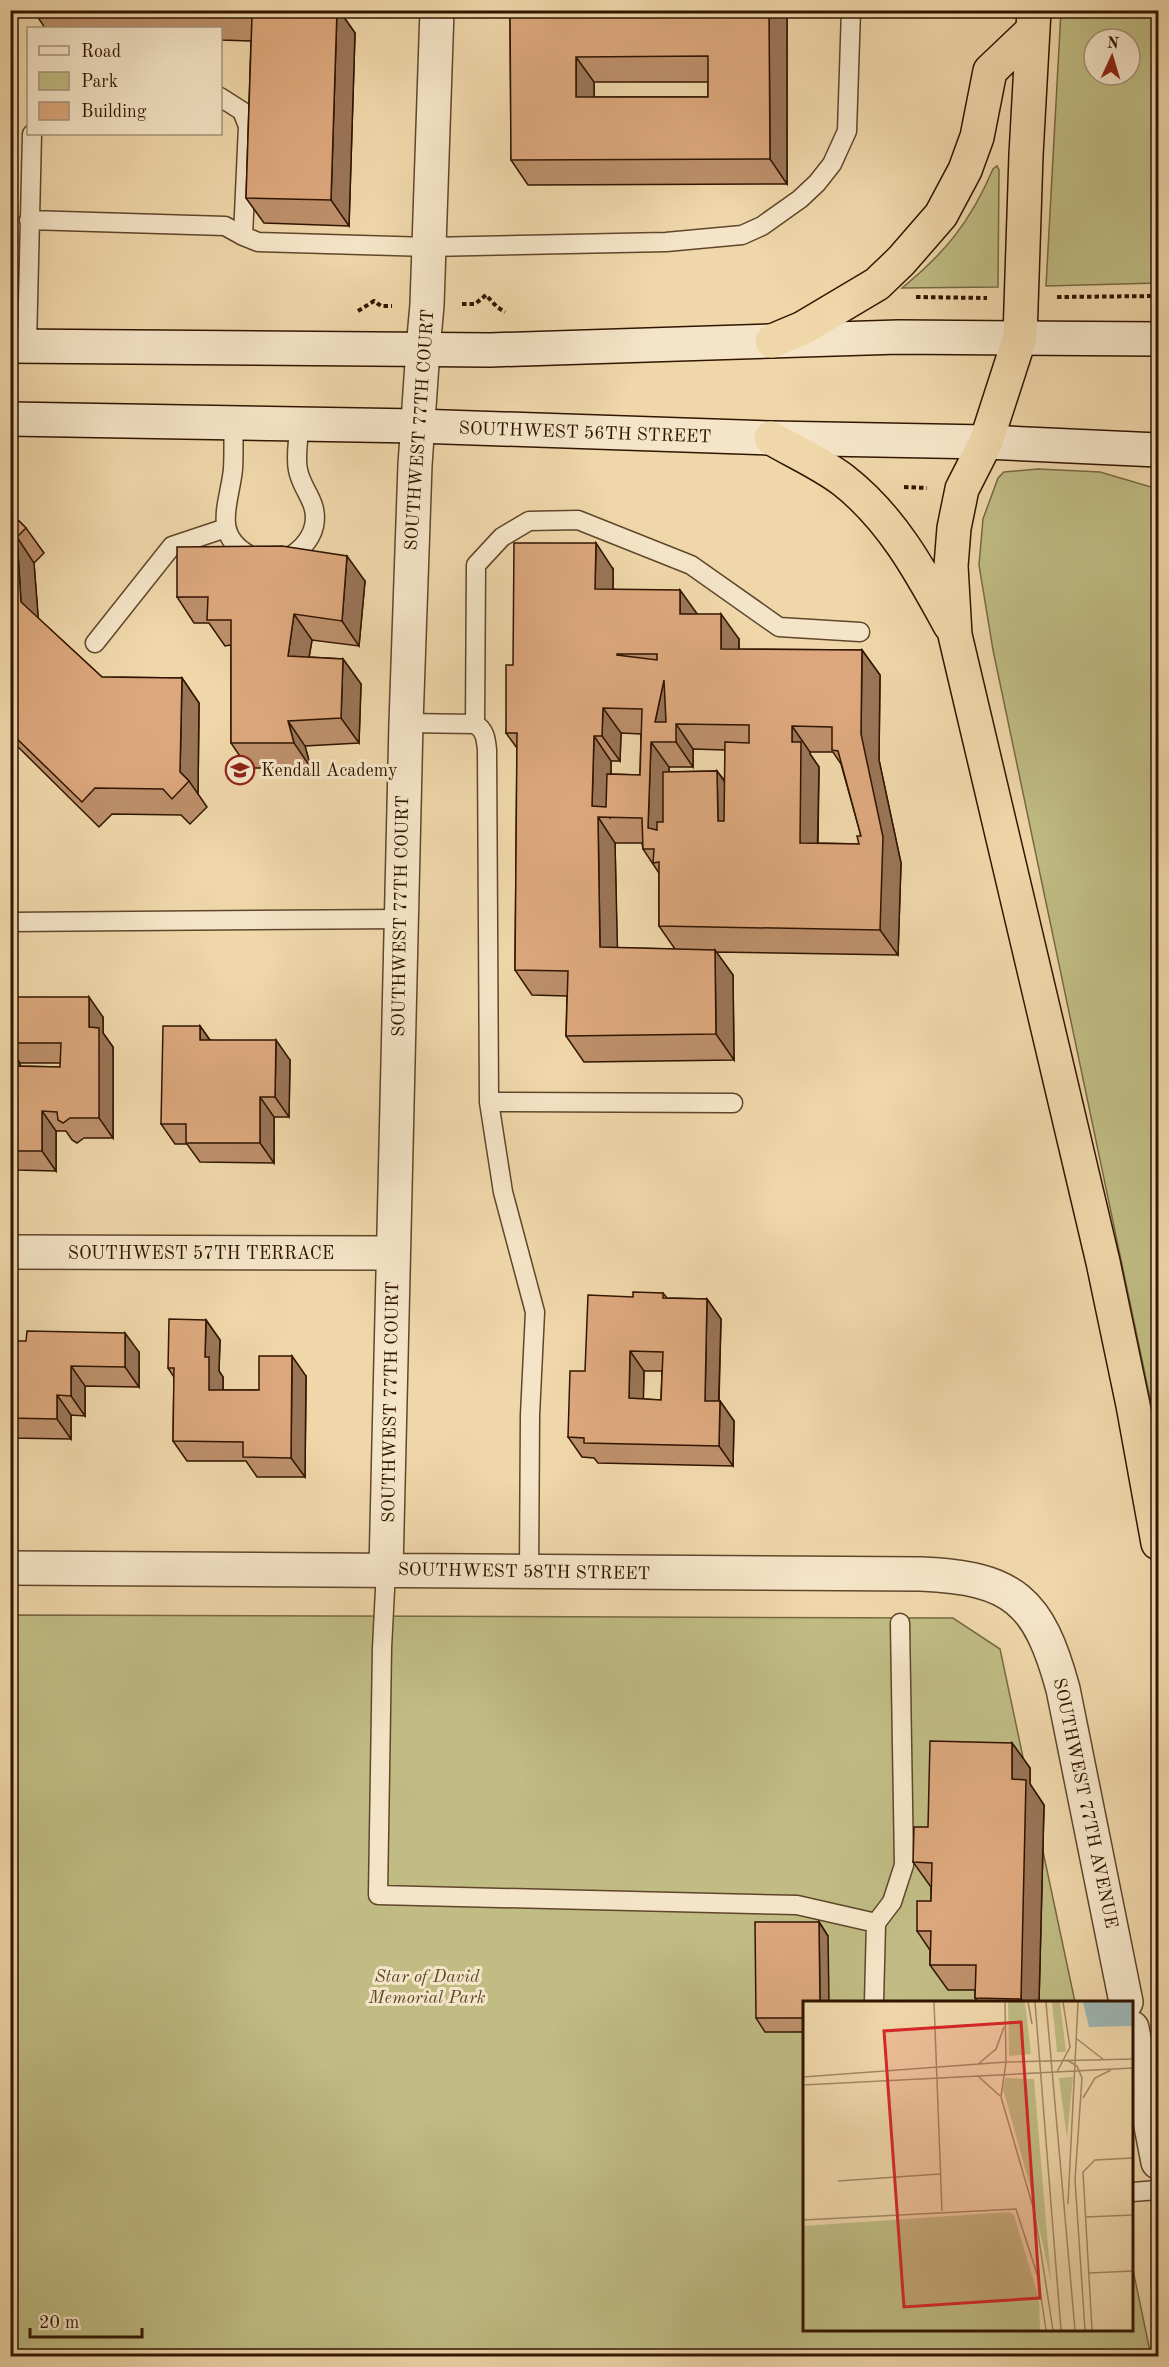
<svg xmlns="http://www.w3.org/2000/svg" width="1169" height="2367" font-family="'Old Standard TT',serif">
  <rect width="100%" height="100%" fill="#efd7aa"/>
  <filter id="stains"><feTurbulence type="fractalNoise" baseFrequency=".00333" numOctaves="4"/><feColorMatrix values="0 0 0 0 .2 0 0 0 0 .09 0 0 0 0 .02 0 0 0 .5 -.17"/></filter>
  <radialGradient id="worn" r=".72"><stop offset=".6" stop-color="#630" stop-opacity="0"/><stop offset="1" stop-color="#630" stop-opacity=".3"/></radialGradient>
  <path fill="#c0bc84" stroke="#786842" stroke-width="1.5" fill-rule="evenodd" d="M 1061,11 L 1158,11 L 1158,283 L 1046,286 ZM 1094,39 L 1130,39 L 1130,75 L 1094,75 Z
    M 997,166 L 999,170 L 998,287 L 902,288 C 945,253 971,221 993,169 Z
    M 1038,469 L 1100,472 L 1158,489 L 1158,1436 L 993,650 L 979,565 L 983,519 L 998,478 L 1004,472 Z
    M 11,1615 L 953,1618 L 1000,1649 L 1075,2002 L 804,2002 L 804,2330 L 1132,2330 L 1132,2265 L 1151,2356 L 11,2356 Z"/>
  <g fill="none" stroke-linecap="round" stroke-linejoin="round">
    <g stroke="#60462a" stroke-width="21">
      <path id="service" d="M 220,97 L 242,111 L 248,126 L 243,236
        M 29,220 L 225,226 L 243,236 L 258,242 L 429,247 L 666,242 L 742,235 L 762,226 L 800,199 L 817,183 L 832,164 L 847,131 L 851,10
        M 27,345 L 32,134
        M 234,423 C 233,438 234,454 233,469 C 230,502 211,534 249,555 C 259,561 273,562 284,559 C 298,554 311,540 314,526 C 319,502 302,491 298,470 C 295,456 299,439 299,425
        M 95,643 L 172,546 L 226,528
        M 406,723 L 475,724 C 485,730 486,739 487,750 L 489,1102 L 503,1192 L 535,1312 L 530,1415 L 529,1572
        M 475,724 L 476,565 L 502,537 L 529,521 L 578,520 L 691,565 L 779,627 L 860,632
        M 10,922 L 400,919
        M 489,1102 L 733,1103
        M 386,1570 L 382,1648 L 378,1895 L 797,1905 L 876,1923 L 874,2002
        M 876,1923 L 892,1902 L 904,1865 L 900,1623
        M 1132,2192 L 1158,2190"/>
    </g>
    <g stroke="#60462a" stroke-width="36">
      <path id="minor" d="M 423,349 L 427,305 L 437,10
        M 10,1252 L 392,1253"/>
    </g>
    <g stroke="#60462a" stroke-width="36">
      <path id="tertiary" d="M 10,1568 L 921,1574 C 1014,1578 1039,1601 1063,1689 L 1126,2002
        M 386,1570 L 406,723 L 415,465 L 423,349
        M 1132,2028 L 1158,2162"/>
    </g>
    <g stroke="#311500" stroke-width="36">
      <path id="secondary" d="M 10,346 L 490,350 L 899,337 L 1158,339
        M 10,419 L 417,426 L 771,438 L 986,442 L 1158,450"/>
    </g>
    <g stroke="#311500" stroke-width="36">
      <path id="motorway" d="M 1034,10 L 1026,155 L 1020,337 L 986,442 L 962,489 L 954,528 L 951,566 L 955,635 L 1103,1262 L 1133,1405 L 1158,1543
        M 772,341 L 803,328 L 877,284 L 901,261 L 941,215 L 965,170 L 977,137 L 990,71 L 1033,30
        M 771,438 C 795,452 822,464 843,480 C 892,518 921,572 950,625"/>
    </g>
    <path stroke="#311500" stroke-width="4" stroke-dasharray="4.5 3" stroke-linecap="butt" d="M 916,297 L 987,298
      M 1057,297 L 1158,296
      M 462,304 L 475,304 L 486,295 L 497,307 L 505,312
      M 358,311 L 374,301 L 381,306 L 392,306
      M 904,487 L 927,488"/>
    <use href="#service" stroke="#f5e5c8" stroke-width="18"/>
    <use href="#minor" stroke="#f5e5c8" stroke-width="33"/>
    <use href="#tertiary" stroke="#f5e5c8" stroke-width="33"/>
    <use href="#secondary" stroke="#f5e5c8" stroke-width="33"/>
    <use href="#motorway" stroke="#efd7aa" stroke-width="33"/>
  </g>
  <path fill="#bd906b" stroke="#311500" stroke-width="1.5" fill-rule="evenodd" d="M 33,10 L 339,10 L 355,33 L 349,226 L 264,223 L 246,198 L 251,41 L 220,40 L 220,28 L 45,28 Z
    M 510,10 L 787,19 L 787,184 L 528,185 L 511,160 ZM 594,82 L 708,82 L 708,97 L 594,97 Z
    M 10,512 L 26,528 L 44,553 L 34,563 L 38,618 L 102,677 L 182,678 L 199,703 L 198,794 L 207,807 L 190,824 L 181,815 L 112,814 L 99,827 L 10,739 Z
    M 613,569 L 613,589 L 697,614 L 739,639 L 739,649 L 862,650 L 880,675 L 879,760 L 901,863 L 898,955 L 716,952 L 733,975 L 734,1060 L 584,1062 L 566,1036 L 567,996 L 532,995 L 515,970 L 517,748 L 506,733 L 513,665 ZM 621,733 L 641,734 L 640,775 L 611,774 L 611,761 L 620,761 ZM 693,749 L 725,750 L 725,781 L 717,771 L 669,772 L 669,767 L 693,767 ZM 810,752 L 833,752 L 841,764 L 861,836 L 859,844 L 818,843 L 819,767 L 810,754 ZM 615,843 L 642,843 L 643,849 L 659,873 L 659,926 L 675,949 L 617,948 Z
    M 365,581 L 359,646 L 312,640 L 309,657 L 343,659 L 361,684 L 359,743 L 305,746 L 311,768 L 248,768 L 231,743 L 231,645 L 225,646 L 209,623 L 194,623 L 177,597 Z
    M 10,997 L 103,1017 L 103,1033 L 113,1047 L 113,1138 L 84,1138 L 77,1143 L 72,1140 L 66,1131 L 56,1131 L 56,1171 L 17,1170 L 10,1160 L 10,1051 L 21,1066 L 60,1067 L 61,1063 L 20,1063 L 10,1049 Z
    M 200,1026 L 210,1040 L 290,1060 L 289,1117 L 274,1117 L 274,1163 L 200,1162 L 187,1144 L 175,1144 L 161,1124 Z
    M 663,1293 L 667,1298 L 707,1299 L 721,1319 L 719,1401 L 720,1401 L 734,1421 L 733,1466 L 598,1463 L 594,1458 L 582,1457 L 568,1437 L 633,1297 ZM 644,1371 L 662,1371 L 661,1400 L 643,1399 Z
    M 206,1320 L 220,1340 L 219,1371 L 223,1377 L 223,1390 L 259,1390 L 306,1376 L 305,1477 L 257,1477 L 246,1461 L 187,1461 L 173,1441 L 174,1377 L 168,1368 Z
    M 10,1341 L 139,1352 L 139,1387 L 85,1386 L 85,1416 L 71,1415 L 71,1439 L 10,1438 Z
    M 1012,1743 L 1030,1768 L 1030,1784 L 1044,1805 L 1039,2002 L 978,2002 L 975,1998 L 975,1990 L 948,1990 L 930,1965 L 930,1950 L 917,1931 L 931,1901 L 931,1887 L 913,1862 L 928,1827 Z
    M 819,1922 L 828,1936 L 804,2002 L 804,2032 L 765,2032 L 756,2018 Z"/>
  <path fill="#9a7557" stroke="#311500" stroke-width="1.5" d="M 337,10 L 339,10 L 355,33 L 349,226 L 331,200 Z
    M 769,10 L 781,10 L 787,19 L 787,184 L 770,159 Z
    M 576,57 L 594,82 L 594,122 L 576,97 Z
    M 17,537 L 34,563 L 39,627 L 21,602 Z
    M 596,543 L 613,569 L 613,614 L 595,589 Z
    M 347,556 L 365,581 L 359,646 L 342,621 Z
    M 680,590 L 698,615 L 680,614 Z
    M 294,614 L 312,640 L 305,681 L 288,656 Z
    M 721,614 L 739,639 L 738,674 L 721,649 Z
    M 862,650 L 880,675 L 879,760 L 901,863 L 898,955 L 880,930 L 861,734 Z
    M 343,659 L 361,684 L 359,743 L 341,718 Z
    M 182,678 L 199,703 L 198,794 L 189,781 L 180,772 Z
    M 664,680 L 676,724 L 693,749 L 693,767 L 676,742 L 655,722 Z
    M 603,708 L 621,733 L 620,761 L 602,736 Z
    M 288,721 L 305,746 L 311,768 L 294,743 Z
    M 792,726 L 810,752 L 810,754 L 819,767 L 817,868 L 800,843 L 792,742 Z
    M 594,736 L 611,761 L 610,818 L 592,806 Z
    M 651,742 L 669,767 L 666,854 L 648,828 Z
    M 717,771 L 735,796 L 736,847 L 718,821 Z
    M 598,817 L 615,843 L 618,972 L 600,947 Z
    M 715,950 L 733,975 L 734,1060 L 716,1034 Z
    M 89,997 L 103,1017 L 103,1033 L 113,1047 L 113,1138 L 99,1118 L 89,1027 Z
    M 200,1026 L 214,1046 L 200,1040 Z
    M 276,1040 L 290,1060 L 289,1117 L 275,1097 Z
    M 10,1051 L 24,1070 L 10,1067 Z
    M 260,1097 L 274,1117 L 274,1163 L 260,1143 Z
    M 42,1111 L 56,1131 L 56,1171 L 42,1151 Z
    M 707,1299 L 721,1319 L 718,1421 L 705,1401 Z
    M 206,1320 L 220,1340 L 219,1371 L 223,1377 L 223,1410 L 209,1390 L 205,1357 Z
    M 125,1333 L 139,1352 L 139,1387 L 125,1367 Z
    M 630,1351 L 644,1371 L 643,1418 L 629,1398 Z
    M 292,1356 L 306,1376 L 305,1477 L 291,1458 Z
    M 71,1366 L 85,1386 L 85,1416 L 71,1396 Z
    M 57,1395 L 71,1415 L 71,1439 L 57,1419 Z
    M 720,1401 L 734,1421 L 733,1466 L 719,1446 Z
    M 1012,1743 L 1030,1768 L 1030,1784 L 1044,1805 L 1039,2002 L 1024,2002 L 1021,1999 L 1012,1779 Z
    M 819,1922 L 828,1936 L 829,2002 L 820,2002 Z"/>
  <path fill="#dca77c" stroke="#311500" stroke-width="1.5" fill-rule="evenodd" d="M 76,10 L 337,10 L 331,200 L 246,198 L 252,16 Z
    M 510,10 L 769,10 L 770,159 L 511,160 ZM 708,56 L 708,97 L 576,97 L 576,57 Z
    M 10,512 L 26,528 L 17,537 L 21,602 L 102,677 L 182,678 L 180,772 L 189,781 L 172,799 L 163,789 L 95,788 L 82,802 L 10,732 Z
    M 514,543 L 596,543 L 595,589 L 680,590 L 680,614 L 721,614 L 721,649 L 862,650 L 861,734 L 883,837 L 880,930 L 659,926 L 659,862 L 653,863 L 654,849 L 643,849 L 642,818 L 598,817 L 600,947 L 715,950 L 716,1034 L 566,1036 L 568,971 L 515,970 L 517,733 L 506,733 L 506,665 L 513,665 ZM 617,654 L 657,654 L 657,660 L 617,655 ZM 664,680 L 666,722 L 655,722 ZM 603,708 L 642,709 L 640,775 L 607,774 L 606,807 L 592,806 L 594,736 L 602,736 ZM 676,724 L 749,725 L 749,743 L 725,742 L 724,821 L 718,821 L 717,771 L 663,772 L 663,822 L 657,822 L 657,830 L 648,828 L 651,742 L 676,742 ZM 792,726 L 832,727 L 832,750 L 838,751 L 861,836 L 857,836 L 859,844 L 800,843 L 801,742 L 792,742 Z
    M 282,546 L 347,556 L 342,621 L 294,614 L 288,656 L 343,659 L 341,718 L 288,721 L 294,743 L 231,743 L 231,620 L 207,620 L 208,597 L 177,597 L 177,547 Z
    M 10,997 L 89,997 L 89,1027 L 99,1028 L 99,1118 L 70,1118 L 63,1123 L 58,1120 L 57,1112 L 42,1111 L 42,1151 L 10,1151 L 10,1066 L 60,1067 L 61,1043 L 10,1043 Z
    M 163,1026 L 200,1026 L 200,1040 L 276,1040 L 275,1097 L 260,1097 L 260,1143 L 186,1143 L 186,1124 L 161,1124 Z
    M 633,1292 L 663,1293 L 663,1298 L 707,1299 L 705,1401 L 720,1401 L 719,1446 L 584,1443 L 584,1438 L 568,1437 L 570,1371 L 585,1371 L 588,1295 L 633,1297 ZM 630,1351 L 663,1352 L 661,1400 L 629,1398 Z
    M 169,1319 L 206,1320 L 205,1357 L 209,1357 L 209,1390 L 259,1390 L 259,1356 L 292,1356 L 291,1458 L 243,1457 L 243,1442 L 173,1441 L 174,1368 L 168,1368 Z
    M 27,1331 L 125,1333 L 125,1367 L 71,1366 L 71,1396 L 57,1395 L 57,1419 L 10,1418 L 10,1341 L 26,1341 Z
    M 930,1741 L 1012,1743 L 1012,1779 L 1026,1780 L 1021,1999 L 975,1998 L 976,1965 L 930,1965 L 931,1931 L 917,1931 L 917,1901 L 931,1901 L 932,1863 L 913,1862 L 914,1827 L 928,1827 Z
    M 755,1922 L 819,1922 L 820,2002 L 804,2002 L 804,2018 L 756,2018 Z"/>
  <defs>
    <g id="school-ring" transform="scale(1.5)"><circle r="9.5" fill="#f5e5c8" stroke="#8f2418" stroke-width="1.5"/><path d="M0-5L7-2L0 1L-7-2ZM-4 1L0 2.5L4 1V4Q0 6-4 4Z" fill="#8f2418"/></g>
  </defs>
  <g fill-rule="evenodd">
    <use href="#school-ring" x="240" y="770"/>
  </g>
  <g text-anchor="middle" stroke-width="6" stroke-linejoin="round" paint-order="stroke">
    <g font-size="18" fill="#311500" stroke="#f5e5c8">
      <text transform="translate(419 430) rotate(-86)" y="6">SOUTHWEST 77TH COURT</text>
      <text transform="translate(585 432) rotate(2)" y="6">SOUTHWEST 56TH STREET</text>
      <text transform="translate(400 916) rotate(-89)" y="6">SOUTHWEST 77TH COURT</text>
      <text x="201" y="1259">SOUTHWEST 57TH TERRACE</text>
      <text transform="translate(390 1402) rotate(-89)" y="6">SOUTHWEST 77TH COURT</text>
      <text transform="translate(524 1571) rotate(1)" y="6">SOUTHWEST 58TH STREET</text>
      <text transform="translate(1086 1803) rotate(78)" y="6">SOUTHWEST 77TH AVENUE</text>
    </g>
    <g font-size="18" fill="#311500" stroke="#f5e5c8" text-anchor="start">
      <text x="261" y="776">Kendall Academy</text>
    </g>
    <g font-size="18" font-style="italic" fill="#5c4728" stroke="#f5e5c8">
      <text x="427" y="1982">Star of David<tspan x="427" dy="21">Memorial Park</tspan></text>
    </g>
  </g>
  <g transform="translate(803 2001)">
    <rect width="330" height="330" fill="#efd7aa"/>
    <path d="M 205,1 L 222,1 L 228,53 L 206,55 ZM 249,1 L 257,1 L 263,51 L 254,51 ZM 270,76 L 264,137 L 256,77 ZM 202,77 L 231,78 L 248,281 L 227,185 L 200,88 ZM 206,211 L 211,214 L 236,298 L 237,329 L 0,329 L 0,225 Z" fill="#c0bc84"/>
    <path d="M 280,1 L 330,1 L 330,25 L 286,26 Z" fill="#9fb7b5"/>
    <path fill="none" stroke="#a38966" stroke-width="1.5" d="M 131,1 L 139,210M 202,1 L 203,61 L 198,96 L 232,213 L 250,329M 225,1 L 229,23M 232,1 L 258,329M 243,1 L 272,329M 274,38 L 301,59M 264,59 L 274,65 L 279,77 L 272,179 L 282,329M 174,64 L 193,48 L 201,26M 254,71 L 267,46 L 260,1M 175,75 L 197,95M 0,76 L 203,61 L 330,58M 0,84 L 330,67M 280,97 L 292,77 L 308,69M 35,180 L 137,173M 265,203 L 275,1M 282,216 L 330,214M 0,219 L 213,208 L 235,276 L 243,329M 286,272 L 330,270M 289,329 L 280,171 L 292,159 L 330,157"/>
    <path fill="#d62828" fill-opacity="0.15" stroke="#d62828" stroke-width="3" d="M 218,21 L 237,297 L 101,306 L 81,30 Z"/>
    <rect width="330" height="330" fill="none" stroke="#311500" stroke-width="3"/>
  </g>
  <rect width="1169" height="2367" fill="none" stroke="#efd7aa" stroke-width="36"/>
  <rect x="12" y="12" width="1145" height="2343" fill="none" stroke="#311500" stroke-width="3"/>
  <rect x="18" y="18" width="1133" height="2331" fill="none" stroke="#311500" stroke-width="1.5"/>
  <rect x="27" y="27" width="195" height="108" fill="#f5e5c8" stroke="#a79278" stroke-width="1.5"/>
  <rect x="39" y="46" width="30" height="9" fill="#f5e5c8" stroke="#a79278" stroke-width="1.5"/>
  <text x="81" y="57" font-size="18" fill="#311500">Road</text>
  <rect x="39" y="72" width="30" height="18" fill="#c0bc84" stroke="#a79278" stroke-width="1.5"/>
  <text x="81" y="87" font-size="18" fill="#311500">Park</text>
  <rect x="39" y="102" width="30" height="18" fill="#dca77c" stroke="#a79278" stroke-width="1.5"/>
  <text x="81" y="117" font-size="18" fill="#311500">Building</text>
  <g transform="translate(1112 57) rotate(4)"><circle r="28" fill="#f5e5c8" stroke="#a79278" stroke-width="1.5"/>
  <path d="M0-4.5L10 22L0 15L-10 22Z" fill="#8f2418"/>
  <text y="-9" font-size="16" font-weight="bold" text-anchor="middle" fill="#311500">N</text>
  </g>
  <path d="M30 2328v9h112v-9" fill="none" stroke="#311500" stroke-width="3"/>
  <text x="39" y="2328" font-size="18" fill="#311500" stroke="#f5e5c8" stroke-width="4.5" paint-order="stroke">20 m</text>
  <rect width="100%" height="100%" filter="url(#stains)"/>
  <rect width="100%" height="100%" fill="url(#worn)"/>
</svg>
